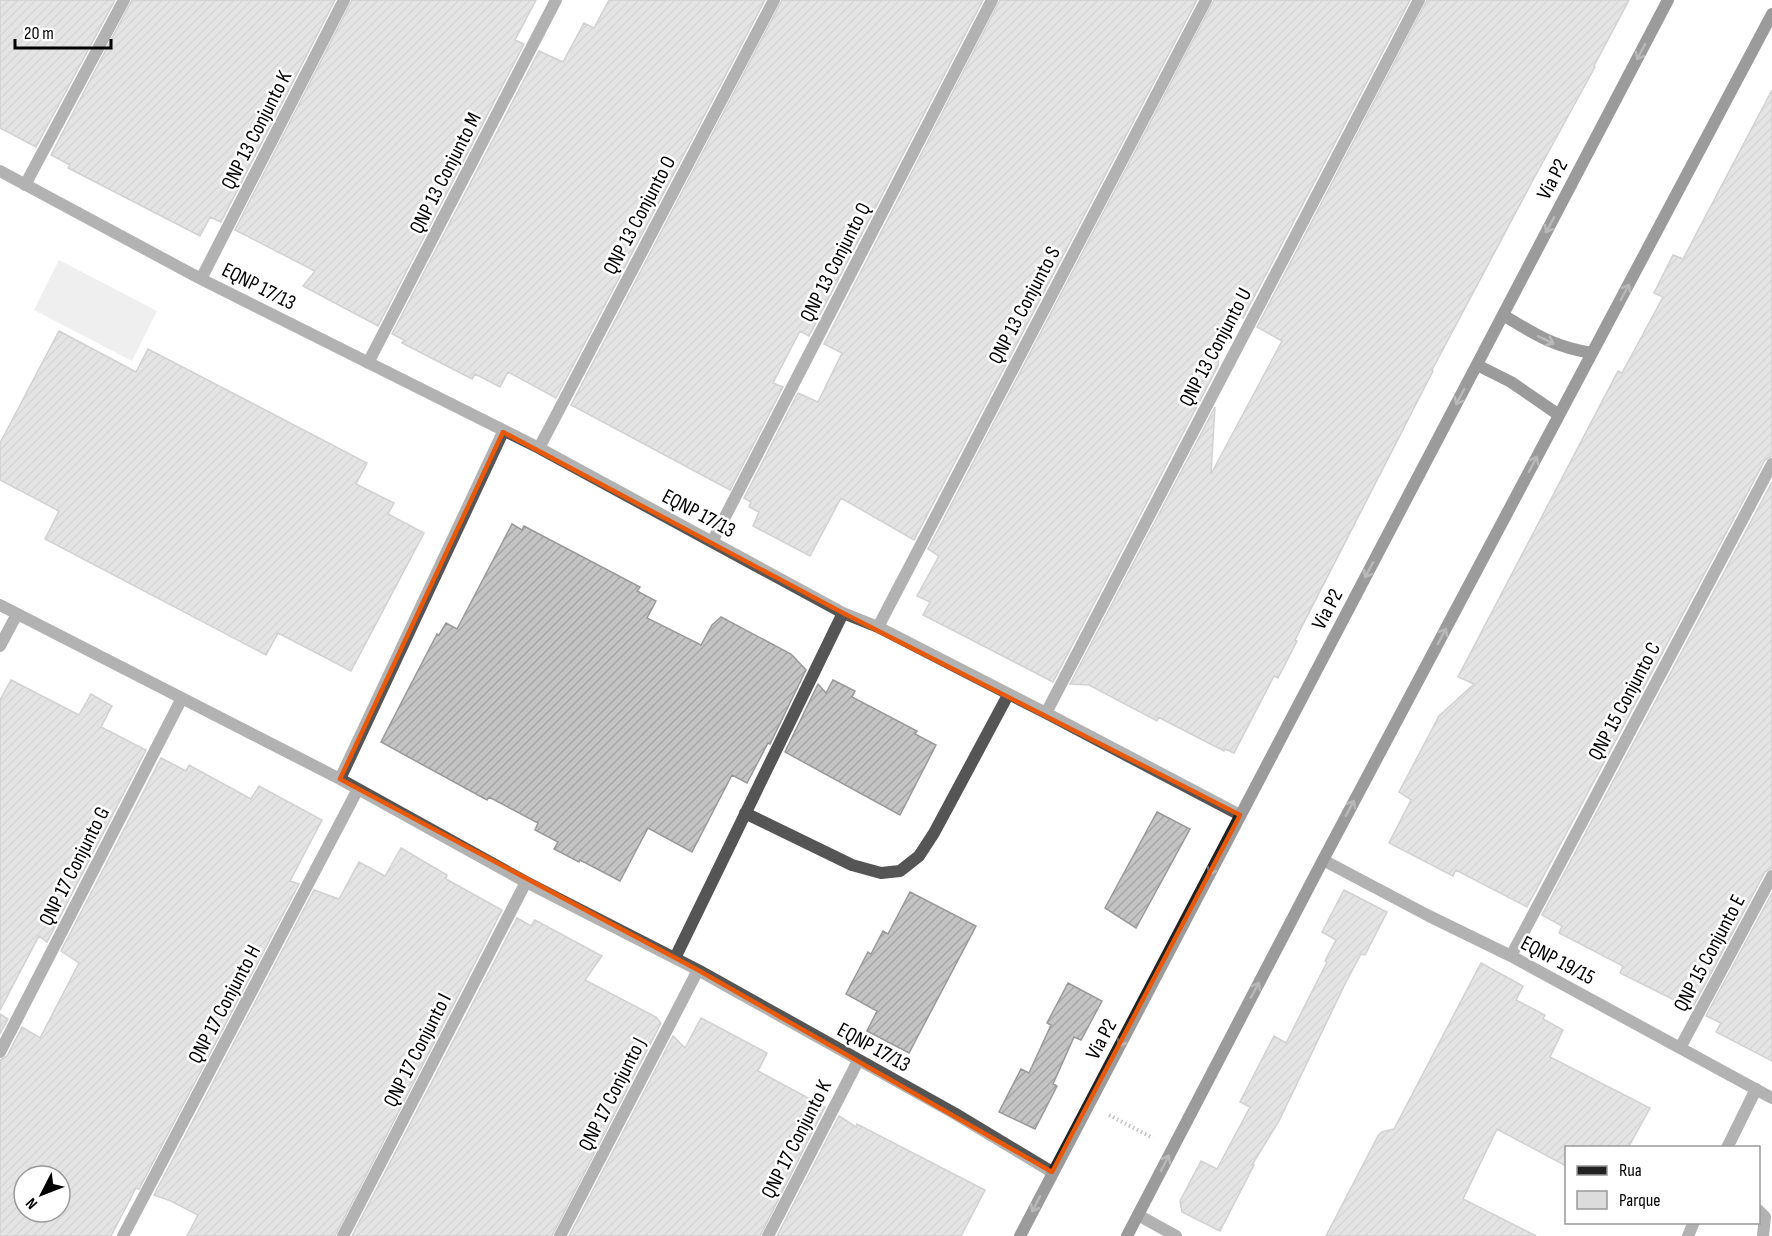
<svg xmlns="http://www.w3.org/2000/svg" width="1772" height="1236" font-family="'Sofia Sans Condensed',sans-serif">
  <defs>
    <pattern id="building-hatch" width="6" height="6" patternUnits="userSpaceOnUse" patternTransform="scale(1.5)"><rect width="6" height="6" fill="#c4c4c4"/><path d="M-1 1l2-2M0 6l6-6M5 7l2-2" fill="none" stroke="#a7a7a7"/></pattern>
  </defs>
  <rect width="100%" height="100%" fill="#fff"/>
  <path fill="#dcdcdc" d="M 59,260 L 157,311 L 132,361 L 34,310 Z"/>
  <path fill="url(#building-hatch)" stroke="#999" stroke-width="1.5" fill-rule="evenodd" d="M 0,0 L 115,0 L 36,147 L 0,128 Z
    M 132,0 L 335,0 L 221,222 L 210,217 L 200,236 L 68,168 L 70,165 L 51,155 Z
    M 352,0 L 536,0 L 515,40 L 524,44 L 378,326 L 303,286 L 315,271 L 235,230 Z
    M 609,0 L 765,0 L 556,398 L 508,372 L 500,387 L 475,374 L 472,379 L 402,343 L 404,340 L 392,334 L 539,51 L 563,62 L 584,23 L 594,28 Z
    M 782,0 L 983,0 L 809,336 L 800,331 L 773,383 L 783,387 L 730,490 L 571,405 Z
    M 1000,0 L 1197,0 L 914,540 L 841,498 L 810,556 L 753,526 L 759,512 L 749,507 L 751,502 L 744,498 L 798,393 L 818,402 L 842,353 L 824,344 Z
    M 1214,0 L 1410,0 L 1243,318 L 1239,316 L 1219,356 L 1218,366 L 1053,682 L 923,615 L 930,602 L 917,596 L 939,556 L 928,549 Z
    M 1427,0 L 1629,0 L 1594,66 L 1595,67 L 1533,180 L 1432,370 L 1433,371 L 1295,640 L 1297,641 L 1278,678 L 1274,676 L 1234,753 L 1225,749 L 1224,751 L 1158,717 L 1157,721 L 1089,685 L 1070,684 L 1215,407 L 1211,474 L 1282,341 L 1257,327 Z
    M 1772,90 L 1772,456 L 1765,460 L 1527,907 L 1456,870 L 1453,876 L 1389,843 L 1411,800 L 1399,792 L 1439,716 L 1474,684 L 1458,677 L 1618,371 L 1622,373 L 1663,297 L 1654,293 L 1673,255 L 1683,259 Z
    M 59,331 L 136,372 L 148,349 L 367,463 L 356,484 L 394,503 L 388,514 L 424,533 L 351,671 L 278,633 L 266,655 L 45,539 L 59,511 L 0,480 L 0,443 Z
    M 1772,482 L 1772,868 L 1765,872 L 1692,1009 L 1620,973 L 1623,966 L 1559,933 L 1562,926 L 1542,915 Z
    M 512,524 L 522,530 L 524,526 L 640,587 L 637,591 L 656,601 L 647,618 L 701,645 L 712,625 L 721,617 L 791,654 L 806,670 L 770,744 L 768,743 L 747,783 L 732,775 L 692,852 L 648,828 L 620,881 L 580,860 L 579,862 L 554,849 L 558,842 L 535,830 L 538,823 L 489,797 L 487,800 L 381,742 L 437,634 L 439,635 L 446,623 L 457,629 Z
    M 11,680 L 79,715 L 91,694 L 112,706 L 101,727 L 146,750 L 47,942 L 39,936 L 0,1010 L 0,700 Z
    M 833,680 L 855,691 L 852,697 L 917,731 L 915,734 L 936,745 L 900,815 L 785,752 L 818,684 L 826,693 Z
    M 161,758 L 186,771 L 189,765 L 251,799 L 259,786 L 322,820 L 290,881 L 299,884 L 139,1189 L 136,1188 L 111,1236 L 0,1236 L 0,1060 L 7,1056 L 22,1027 L 40,1038 L 79,963 L 61,951 ZM 24,1176 L 60,1176 L 60,1212 L 24,1212 Z
    M 1157,812 L 1190,829 L 1136,928 L 1105,908 Z
    M 401,848 L 447,875 L 446,879 L 502,910 L 335,1236 L 187,1236 L 198,1215 L 171,1201 L 154,1195 L 314,890 L 339,899 L 359,862 L 385,876 Z
    M 1344,890 L 1387,912 L 1365,955 L 1361,954 L 1346,982 L 1279,1121 L 1252,1165 L 1254,1165 L 1220,1231 L 1182,1212 L 1180,1201 L 1201,1161 L 1217,1169 L 1250,1107 L 1240,1102 L 1274,1036 L 1286,1043 L 1327,962 L 1325,961 L 1336,940 L 1322,932 Z
    M 910,892 L 976,926 L 909,1053 L 867,1031 L 877,1011 L 846,994 L 868,952 L 871,954 L 883,931 L 888,934 Z
    M 1772,893 L 1772,1061 L 1716,1032 L 1721,1023 L 1706,1016 Z
    M 517,918 L 531,926 L 535,920 L 602,956 L 585,980 L 656,1017 L 661,1023 L 552,1236 L 352,1236 Z
    M 1481,963 L 1523,986 L 1516,1000 L 1545,1015 L 1543,1019 L 1563,1030 L 1550,1057 L 1650,1108 L 1628,1148 L 1566,1148 L 1566,1166 L 1497,1129 L 1463,1199 L 1536,1236 L 1326,1236 L 1378,1136 L 1382,1132 L 1394,1129 Z
    M 1068,983 L 1102,1001 L 1081,1040 L 1074,1037 L 1053,1084 L 1057,1086 L 1035,1129 L 999,1112 L 1021,1069 L 1029,1073 L 1051,1025 L 1047,1023 Z
    M 0,1014 L 8,1019 L 0,1034 Z
    M 701,1018 L 767,1053 L 758,1071 L 825,1107 L 760,1236 L 569,1236 L 673,1036 L 685,1048 Z
    M 839,1116 L 856,1127 L 857,1124 L 985,1190 L 961,1236 L 777,1236 Z"/>
  <g fill="none" stroke-linecap="round" stroke-linejoin="round">
    <path stroke="#777" stroke-width="4" stroke-dasharray="1.5 3" stroke-linecap="butt" d="M 1109,1115 L 1153,1138"/>
    <path stroke="#555" stroke-width="12" d="M 1727,1148 L 1756,1089
      M 1758,1210 L 1765,1217 L 1763,1236
      M 1688,1236 L 1694,1222"/>
    <path stroke="#555" stroke-width="12" d="M 0,171 L 201,279 L 539,448 L 843,613 L 878,627 L 1046,713 L 1240,815
      M 25,185 L 124,0
      M 201,279 L 344,0
      M 368,363 L 556,0
      M 539,448 L 774,0
      M 712,542 L 992,0
      M 0,605 L 340,779 L 526,882 L 698,970 L 954,1113 L 1052,1172
      M 878,627 L 1206,0
      M 0,646 L 17,614
      M 1046,713 L 1419,0
      M 340,779 L 503,432
      M 745,813 L 852,865 L 881,873 L 900,871 L 919,856 L 934,833 L 1008,695
      M 1323,860 L 1429,916 L 1511,956 L 1772,1098
      M 1511,956 L 1772,464
      M 675,958 L 843,613
      M 1680,1048 L 1772,876
      M 0,1052 L 182,698
      M 1138,1215 L 1176,1236
      M 123,1236 L 358,789
      M 343,1236 L 526,882
      M 560,1236 L 698,970
      M 768,1236 L 858,1061"/>
    <path stroke="#222" stroke-width="12" d="M 1503,315 C 1536,335 1554,347 1592,353
      M 1477,365 L 1511,382 L 1559,415
      M 1020,1236 L 1668,0
      M 1127,1236 L 1323,860 L 1772,14"/>
  </g>
  <defs><path id="oneway-shaft" d="M-6 0H5M1.5-3L5.5 0L1.5 3" fill="none" stroke-width="1.6" stroke-linecap="round" stroke-linejoin="round" transform="scale(1.5)"/></defs>
  <g stroke="#646464">
    <use href="#oneway-shaft" transform="translate(1641 52) rotate(118)"/>
    <use href="#oneway-shaft" transform="translate(1550 225) rotate(118)"/>
    <use href="#oneway-shaft" transform="translate(1625 292) rotate(-62)"/>
    <use href="#oneway-shaft" transform="translate(1546 340) rotate(25)"/>
    <use href="#oneway-shaft" transform="translate(1460 397) rotate(118)"/>
    <use href="#oneway-shaft" transform="translate(1533 464) rotate(-62)"/>
    <use href="#oneway-shaft" transform="translate(1369 570) rotate(118)"/>
    <use href="#oneway-shaft" transform="translate(1442 636) rotate(-62)"/>
    <use href="#oneway-shaft" transform="translate(1350 808) rotate(-62)"/>
    <use href="#oneway-shaft" transform="translate(1213 867) rotate(118)"/>
    <use href="#oneway-shaft" transform="translate(1255 990) rotate(-62)"/>
    <use href="#oneway-shaft" transform="translate(1123 1039) rotate(118)"/>
    <use href="#oneway-shaft" transform="translate(1165 1163) rotate(-63)"/>
    <use href="#oneway-shaft" transform="translate(1036 1204) rotate(117)"/>
  </g>
  <path d="M0 0H1772V1236H0ZM 503,432 L 843,613 L 1240,815 L 1052,1172 L 698,970 L 340,779 Z" fill="#fff" fill-opacity=".55" fill-rule="evenodd"/>
  <path fill="none" stroke="#e8590c" stroke-width="4.5" stroke-linejoin="round" d="M 503,432 L 843,613 L 1240,815 L 1052,1172 L 698,970 L 340,779 Z"/>
  <g text-anchor="middle" stroke-width="5" stroke-linejoin="round" paint-order="stroke">
    <g font-size="21" fill="#000" stroke="#fff">
      <text transform="translate(256 130) rotate(-63)" y="7">QNP 13 Conjunto K</text>
      <text transform="translate(445 173) rotate(-63)" y="7">QNP 13 Conjunto M</text>
      <text transform="translate(1552 179) rotate(-62)" y="7">Via P2</text>
      <text transform="translate(639 215) rotate(-62)" y="7">QNP 13 Conjunto O</text>
      <text transform="translate(835 262) rotate(-63)" y="7">QNP 13 Conjunto Q</text>
      <text transform="translate(259 286) rotate(27)" y="7">EQNP 17/13</text>
      <text transform="translate(1024 305) rotate(-62)" y="7">QNP 13 Conjunto S</text>
      <text transform="translate(1215 347) rotate(-62)" y="7">QNP 13 Conjunto U</text>
      <text transform="translate(699 513) rotate(28)" y="7">EQNP 17/13</text>
      <text transform="translate(1327 609) rotate(-62)" y="7">Via P2</text>
      <text transform="translate(1624 701) rotate(-62)" y="7">QNP 15 Conjunto C</text>
      <text transform="translate(74 866) rotate(-63)" y="7">QNP 17 Conjunto G</text>
      <text transform="translate(1709 953) rotate(-62)" y="7">QNP 15 Conjunto E</text>
      <text transform="translate(1558 960) rotate(28)" y="7">EQNP 19/15</text>
      <text transform="translate(224 1004) rotate(-62)" y="7">QNP 17 Conjunto H</text>
      <text transform="translate(1101 1039) rotate(-62)" y="7">Via P2</text>
      <text transform="translate(874 1047) rotate(29)" y="7">EQNP 17/13</text>
      <text transform="translate(417 1050) rotate(-63)" y="7">QNP 17 Conjunto I</text>
      <text transform="translate(612 1094) rotate(-63)" y="7">QNP 17 Conjunto J</text>
      <text transform="translate(796 1139) rotate(-63)" y="7">QNP 17 Conjunto K</text>
    </g>
  </g>
  <rect x="1565" y="1146" width="195" height="78" fill="#ffffff" stroke="#999999" stroke-width="1.5"/>
  <rect x="1577" y="1166" width="30" height="9" fill="#222222" stroke="#999999" stroke-width="1.5"/>
  <text x="1619" y="1176" font-size="18" fill="#000000">Rua</text>
  <rect x="1577" y="1191" width="30" height="18" fill="#dcdcdc" stroke="#999999" stroke-width="1.5"/>
  <text x="1619" y="1206" font-size="18" fill="#000000">Parque</text>
  <g transform="translate(42 1194) rotate(228)"><circle r="28" fill="#ffffff" stroke="#999999" stroke-width="1.5"/>
  <path d="M0-4.5L10 22L0 15L-10 22Z" fill="#000000"/>
  <text y="-9" font-size="16" font-weight="bold" text-anchor="middle" fill="#000000">N</text>
  </g>
  <path d="M15 39v9h96v-9" fill="none" stroke="#000000" stroke-width="3"/>
  <text x="24" y="39" font-size="18" fill="#000000" stroke="#ffffff" stroke-width="4.5" paint-order="stroke">20 m</text>
</svg>
